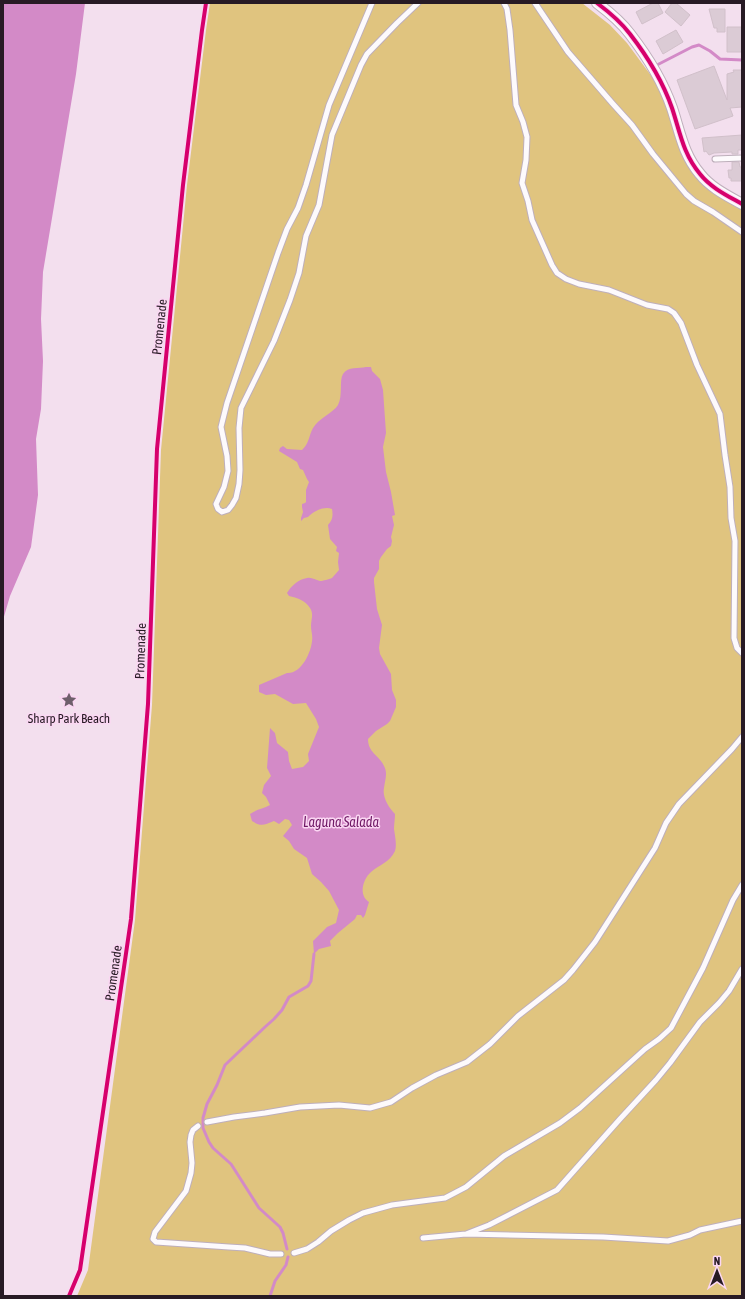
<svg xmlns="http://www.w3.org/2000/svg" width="745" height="1299" font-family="'Asap Condensed',sans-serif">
  <rect width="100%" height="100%" fill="#f3dfee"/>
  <path fill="#e0c47f" d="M 210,3 L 582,3 L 610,25 L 627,43 L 658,85 L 668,109 L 676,138 L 684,159 L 742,209 L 742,1296 L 77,1296 L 88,1270 L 135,920 L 152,705 L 161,450 L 187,185 L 206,30 Z"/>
  <path fill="#d38ac7" d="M 3,3 L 85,3 L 76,74 L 43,272 L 41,319 L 43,361 L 41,409 L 36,439 L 38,495 L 31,547 L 10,596 L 3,620 Z
    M 366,367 L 371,367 L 372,371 L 380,379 L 383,390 L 386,433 L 383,447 L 386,472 L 391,492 L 395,515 L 392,516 L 394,525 L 391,537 L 392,541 L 391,546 L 387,549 L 381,557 L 379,561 L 379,569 L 374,578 L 374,582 L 377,609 L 382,625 L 379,648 L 380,654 L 391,674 L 392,690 L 396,700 L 396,707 L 390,721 L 387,724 L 376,731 L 368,739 C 368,753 380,756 384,766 C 388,773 385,780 384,788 C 382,797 389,808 395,814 C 395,819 394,824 394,829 C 395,836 397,845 395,851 C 390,862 379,865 371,872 C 363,879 358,895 369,902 L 365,915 L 363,918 L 361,915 L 357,915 L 355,919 L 338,933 L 330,941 L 331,946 L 319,949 L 314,954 L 313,941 L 327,927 L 336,923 L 339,910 L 329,891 L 321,882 L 312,874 L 307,858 L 294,849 L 289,841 L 283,836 L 292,825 L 289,820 L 285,819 L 279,824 L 274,821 C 264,825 261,827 252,821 L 250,814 C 257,809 263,809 270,805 L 266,797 L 262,793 L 264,785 L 271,776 L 267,768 L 270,728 L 275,733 L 277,743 L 288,752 L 289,761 L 292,769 L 303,767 L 309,761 L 308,754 L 319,727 L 316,719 L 306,703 L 293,704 L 275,694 L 266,695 L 259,692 L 259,685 L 287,673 C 301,674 311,653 312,641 C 313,636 311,631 311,626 C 311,619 314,614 310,608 C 305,600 297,598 289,596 L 287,593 C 291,586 299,579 307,578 C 312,577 315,580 320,581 C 323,581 329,579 332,578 L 339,570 L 338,562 L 339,553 L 336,551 L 337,547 L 330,539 L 328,525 C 333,520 333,515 332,509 C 324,506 314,511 308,517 L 304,518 L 301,521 L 301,518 L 303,512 L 302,507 L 302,504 L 305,503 L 306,502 L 306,490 L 309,482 L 307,479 L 303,470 L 300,469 L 297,462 L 279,451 L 280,448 L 283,446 L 287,449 L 302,450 C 309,444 309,435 313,428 C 319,418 333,413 338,405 C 343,396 339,380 343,374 C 348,366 359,369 366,367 Z"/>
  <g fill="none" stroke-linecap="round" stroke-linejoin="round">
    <path stroke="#d38ac7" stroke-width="3" d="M 655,66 L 692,47 L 699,45 L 710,51 L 720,59 L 742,60
      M 287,1249 L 283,1233 L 280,1227 L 259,1208 L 231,1164 L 213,1148 L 209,1142 L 203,1128 L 203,1118 L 207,1104 L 217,1085 L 225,1065 L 265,1027 L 274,1019 L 282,1010 L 289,997 L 308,986 L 311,981 L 314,954
      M 270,1296 L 275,1281 L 286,1265 L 288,1257"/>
  </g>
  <path fill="#dbcbd5" stroke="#d1c0ca" d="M 653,3 L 658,3 L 663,13 L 642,24 L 636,12 Z
    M 672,3 L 676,3 L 690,15 L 681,26 L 665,12 Z
    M 709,9 L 725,9 L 725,32 L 717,32 L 717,28 L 714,28 Z
    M 727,27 L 742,27 L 742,52 L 727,52 Z
    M 676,30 L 683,42 L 663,54 L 656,41 Z
    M 714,66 L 727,100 L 727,74 L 734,72 L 733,70 L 742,70 L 742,107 L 730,108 L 733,116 L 695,129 L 677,80 Z
    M 742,135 L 742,150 L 738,150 L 738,154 L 732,154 L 732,152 L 714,153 L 709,155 L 706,151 L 704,152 L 702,138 Z
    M 732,162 L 739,162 L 740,167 L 742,167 L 742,181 L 731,181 L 731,178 L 729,178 L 728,170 L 732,170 Z"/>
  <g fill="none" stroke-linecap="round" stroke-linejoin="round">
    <g stroke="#beafbb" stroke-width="7">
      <path id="lane" d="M 372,3 L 329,105 L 306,185 L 298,208 L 287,229 L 278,253 L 227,403 L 221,427 L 227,456 L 228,471 L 224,487 L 216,504 L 218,509 L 222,512 L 228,510 L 232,505 L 236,498 L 239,484 L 240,470 L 239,428 L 241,408 L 274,341 L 290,300 L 299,273 L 306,236 L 319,205 L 332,135 L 361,65 L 367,54 L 397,23 L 418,3
        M 504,3 L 507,9 L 510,30 L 516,105 L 523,122 L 527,137 L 526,160 L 522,183 L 528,201 L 532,220 L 552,265 L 557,273 L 566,279 L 579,284 L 609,290 L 647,305 L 668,309 L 674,313 L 681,323 L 697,365 L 720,414 L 725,455 L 730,487 L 731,518 L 735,541 L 734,638 L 737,648 L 742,653
        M 535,3 L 568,52 L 613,104 L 632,125 L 653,154 L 686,194 L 694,201 L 713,212 L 742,232
        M 715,159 L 742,158
        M 207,1122 L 234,1117 L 265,1113 L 300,1107 L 339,1105 L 370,1108 L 391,1102 L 412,1088 L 436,1075 L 467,1062 L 490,1044 L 518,1016 L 564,980 L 573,970 L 595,942 L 655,848 L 666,823 L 679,804 L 732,749 L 742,737
        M 198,1126 L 193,1130 L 191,1135 L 190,1142 L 192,1163 L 191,1173 L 186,1191 L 155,1232 L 153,1239 L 156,1242 L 229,1247 L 245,1248 L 270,1254 L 281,1254
        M 466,1234 L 489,1225 L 557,1190 L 620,1119 L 656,1080 L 670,1063 L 700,1022 L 719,1003 L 729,991 L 742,969
        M 423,1238 L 466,1234 L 603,1237 L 668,1241 L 690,1235 L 700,1230 L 742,1221
        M 294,1253 L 307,1249 L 318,1242 L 331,1231 L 349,1220 L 363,1213 L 392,1205 L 445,1198 L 466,1187 L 504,1156 L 560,1123 L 580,1108 L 645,1049 L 659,1039 L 671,1028 L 703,968 L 733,900 L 742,885"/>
    </g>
    <g stroke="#beafbb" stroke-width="12">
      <path id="street" d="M 597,3 C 609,12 621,22 630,34 C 647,56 663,82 672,108 C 680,132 683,154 700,174 C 711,188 728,196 742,204"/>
    </g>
    <use href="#lane" stroke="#fdfafc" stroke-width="5"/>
    <use href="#street" stroke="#fdfafc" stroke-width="10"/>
    <g stroke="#fbd7f3" stroke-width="6">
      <path id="cycleway" d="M 597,3 C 609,12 621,22 630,34 C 647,56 663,82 672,108 C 680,132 683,154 700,174 C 711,188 728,196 742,204
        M 69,1296 L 80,1270 L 131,919 L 148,704 L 157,449 L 183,185 L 202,30 L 206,3"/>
    </g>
    <use href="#cycleway" stroke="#d6006c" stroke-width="4"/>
  </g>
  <defs>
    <g id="sight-bare" transform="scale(1.2)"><path d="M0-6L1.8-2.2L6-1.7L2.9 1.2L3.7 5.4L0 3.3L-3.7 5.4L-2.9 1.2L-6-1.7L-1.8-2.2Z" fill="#6e5f6b" stroke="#fbd7f3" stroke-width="2.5" paint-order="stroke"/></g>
  </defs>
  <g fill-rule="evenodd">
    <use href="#sight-bare" x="69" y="700"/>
  </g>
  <g text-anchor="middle" stroke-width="3" stroke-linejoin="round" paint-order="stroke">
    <g font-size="13" fill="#271a24" stroke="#fbd7f3">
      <text transform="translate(159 327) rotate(-84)" y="5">Promenade</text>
      <text transform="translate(140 651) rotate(-88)" y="5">Promenade</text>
      <text transform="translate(113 973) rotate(-82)" y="5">Promenade</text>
    </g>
    <g font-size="13" fill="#271a24" stroke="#fbd7f3">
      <text x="69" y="723">Sharp Park Beach</text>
    </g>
    <g font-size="14" font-style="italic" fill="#6f1865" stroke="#fbd7f3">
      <text x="341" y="827">Laguna Salada</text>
    </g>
  </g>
  <rect width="745" height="1299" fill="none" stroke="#271a24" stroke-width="8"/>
  <g transform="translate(717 1271)" stroke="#fbd7f3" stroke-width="3" paint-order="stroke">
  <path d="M0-3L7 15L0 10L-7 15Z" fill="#271a24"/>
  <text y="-6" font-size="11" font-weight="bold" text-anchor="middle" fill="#271a24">N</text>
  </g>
</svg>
